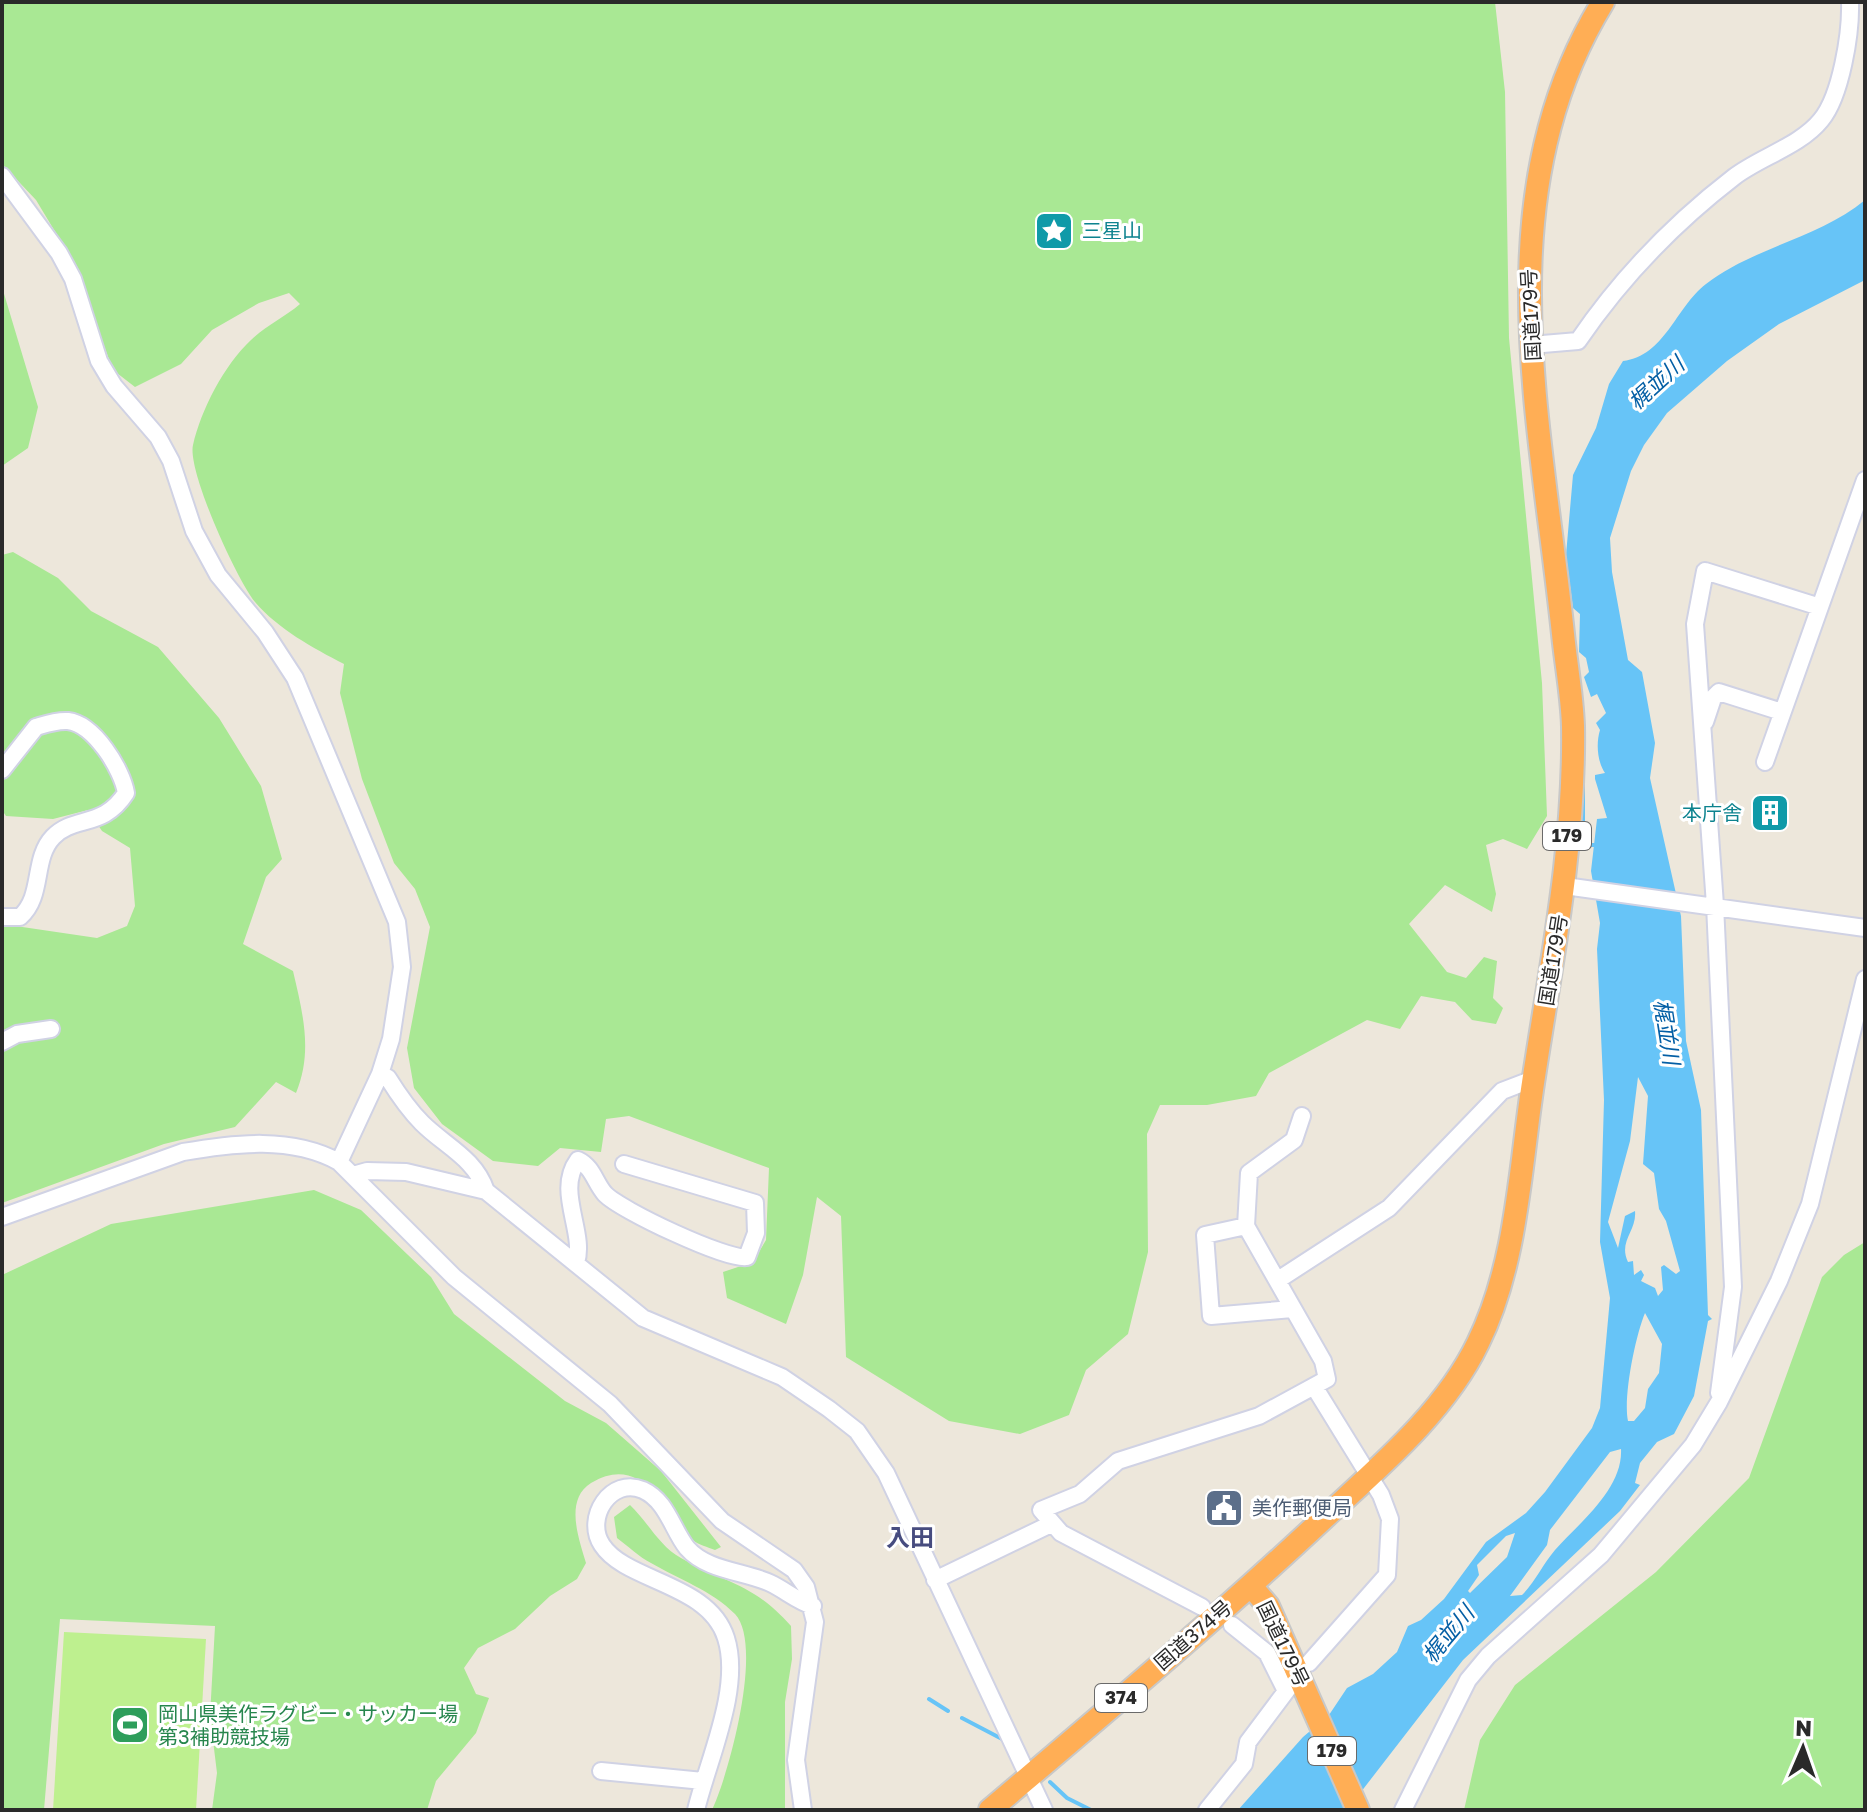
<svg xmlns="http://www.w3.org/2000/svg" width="1867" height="1812" font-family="'Golos Text','Noto Sans JP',sans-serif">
  <rect width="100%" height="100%" fill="#ede7db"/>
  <path fill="#a9e894" d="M 2,2 L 1495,2 L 1505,92 L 1509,338 L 1542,683 L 1547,816 L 1527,849 L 1503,839 L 1486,845 L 1496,894 L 1492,912 L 1445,885 L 1409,924 L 1447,972 L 1466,978 L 1484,957 L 1497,961 L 1493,998 L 1503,1008 L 1496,1024 L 1472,1020 L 1455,1002 L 1421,996 L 1400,1029 L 1367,1020 L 1269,1073 L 1256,1096 L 1207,1105 L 1160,1105 L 1147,1134 L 1148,1252 L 1128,1334 L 1086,1370 L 1069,1415 L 1020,1434 L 949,1421 L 846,1357 L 841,1216 L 817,1197 L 803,1275 L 786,1324 L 727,1298 L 723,1272 L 753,1262 L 766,1240 L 769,1168 L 629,1116 L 606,1119 L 601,1152 L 560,1148 L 538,1166 L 493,1161 L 442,1124 L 414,1088 L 407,1048 L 430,927 L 415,889 L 394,863 L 362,779 L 340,693 L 344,664 C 313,648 278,629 255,602 C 237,580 187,471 193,445 C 201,410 224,365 251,340 C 265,326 285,317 300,304 L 289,293 L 259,303 L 212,330 L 181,364 L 135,387 L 113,370 L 71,258 L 36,200 L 2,164 Z
    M 2,287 L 38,407 L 28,448 L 2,466 Z
    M 13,552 L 58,578 L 91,611 L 158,647 L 219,718 L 261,786 L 282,859 L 266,877 L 243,944 L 293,971 C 303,1014 313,1052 296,1093 L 276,1082 L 235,1127 L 164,1144 L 2,1203 L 2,924 L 97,938 L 127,926 L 135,906 L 130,848 L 102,831 L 88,810 L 53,819 L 6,816 L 2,810 L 2,555 Z
    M 314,1190 L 361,1210 L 431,1277 L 454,1314 L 565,1401 L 606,1423 L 661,1471 L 721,1547 L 715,1550 C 708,1547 698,1545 693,1540 C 664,1514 644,1451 591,1483 C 564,1500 579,1539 586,1563 L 577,1579 L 550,1596 L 515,1629 L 478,1648 L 464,1668 L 476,1694 L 489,1698 L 476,1733 L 436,1781 L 427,1810 L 212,1810 L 217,1773 L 210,1716 L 215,1626 L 60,1619 L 44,1810 L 2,1810 L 2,1275 L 111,1224 Z
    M 1865,1242 L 1865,1810 L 1464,1810 L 1480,1740 L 1515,1685 L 1656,1572 L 1749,1478 L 1822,1277 L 1844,1255 Z
    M 630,1505 C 648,1522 659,1546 681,1558 C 727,1584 753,1583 791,1626 L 792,1659 L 785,1702 L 785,1810 L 712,1810 C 729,1774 764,1645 735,1614 C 711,1590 680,1580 651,1563 C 639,1557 628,1546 617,1538 L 614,1517 Z"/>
  <path fill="#bef08f" d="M 64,1632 L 206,1639 L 196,1810 L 53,1810 Z"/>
  <path fill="#67c4f7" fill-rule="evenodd" d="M 1865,200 L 1865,280 L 1779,324 L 1727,361 L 1667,413 L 1644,445 L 1631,471 L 1610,538 L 1612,572 L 1628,660 L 1642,672 L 1655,743 L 1650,778 L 1681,916 L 1686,1041 L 1701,1110 L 1708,1315 L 1712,1319 L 1708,1321 L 1694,1396 L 1674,1434 L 1657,1442 L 1640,1463 L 1635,1483 L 1640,1485 L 1620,1511 L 1463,1660 L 1347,1810 L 1238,1810 L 1303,1737 L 1329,1715 L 1347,1688 L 1373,1674 L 1397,1652 L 1408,1626 L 1421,1620 L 1444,1599 L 1486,1542 L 1526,1513 L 1545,1492 L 1592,1428 L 1600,1408 L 1610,1298 L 1600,1242 L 1604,1100 L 1597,949 L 1600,923 L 1591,871 L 1597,819 L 1607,818 L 1595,779 L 1595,775 L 1605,773 C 1597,761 1596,743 1600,730 L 1596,723 L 1606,713 L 1597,694 L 1591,697 L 1584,677 L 1589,672 L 1586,658 L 1579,652 L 1580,614 L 1573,608 L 1566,555 L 1573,475 L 1596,428 L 1609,384 L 1623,361 C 1665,356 1675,308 1706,284 C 1754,247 1819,238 1865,200 ZM 1638,1077 L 1648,1096 L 1643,1164 L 1654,1173 L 1659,1209 L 1666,1221 L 1680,1271 L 1676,1274 L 1664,1265 L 1661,1267 L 1663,1290 L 1658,1296 L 1655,1288 L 1641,1281 L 1644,1275 L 1641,1270 L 1634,1275 L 1633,1261 L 1628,1262 C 1618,1241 1637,1231 1635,1211 L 1625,1216 L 1618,1248 L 1608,1222 L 1630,1141 ZM 1645,1313 L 1662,1344 L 1659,1373 L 1648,1389 L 1645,1408 L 1634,1421 L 1628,1421 C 1623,1398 1635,1337 1645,1313 ZM 1621,1449 C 1623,1489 1580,1522 1555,1550 C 1543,1564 1535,1582 1522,1595 L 1510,1596 L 1547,1545 L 1550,1530 L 1610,1452 ZM 1515,1533 L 1507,1557 L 1470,1593 L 1468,1591 L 1479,1575 L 1477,1565 L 1506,1536 Z"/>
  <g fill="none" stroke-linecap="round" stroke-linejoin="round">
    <path stroke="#67c4f7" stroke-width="4" d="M 1583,834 L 1583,785
      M 1581,845 L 1594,845
      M 929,1699 L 948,1711
      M 962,1718 L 1004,1740
      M 1050,1782 L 1067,1798 L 1091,1810"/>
    <g stroke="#d0d2e4" stroke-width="20">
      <path id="minor" d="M 2,176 L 59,253 L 73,279 L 99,361 L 114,386 L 158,437 L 171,461 L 194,531 L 218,575 L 265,632 L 295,678 L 397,922 L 402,967 L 391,1039 L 380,1074 L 339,1162
        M 1531,345 L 1578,341 C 1621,278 1673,224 1734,177 C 1760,157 1800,146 1821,120 C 1841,96 1851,33 1850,2
        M 1705,722 L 1713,698 L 1719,692 L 1782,712
        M 1765,762 L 1865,480
        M 2,770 L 36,727 C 46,724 57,720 68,721 C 94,724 122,769 126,793 C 103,829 74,815 53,837 C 32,859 44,896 20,917 L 2,917
        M 1565,886 L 1865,928
        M 2,1042 L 17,1034 L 51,1029
        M 380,1074 L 388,1078 C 398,1094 409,1110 422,1123 C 445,1146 475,1158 486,1191
        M 353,1175 L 367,1171 L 406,1172 L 486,1191 L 643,1318 L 782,1377 L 829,1409 L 857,1431 L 886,1473 L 1044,1810
        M 2,1217 L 183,1152 C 234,1143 292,1136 339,1162 L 454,1277 L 610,1404 L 722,1521 L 794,1570 L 806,1587 L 815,1622 L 796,1760 L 803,1810
        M 1246,1226 L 1205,1235 L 1211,1316 L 1292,1309
        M 576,1263 C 586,1232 555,1191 578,1160 C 593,1167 595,1183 605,1194 C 620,1210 728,1261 747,1257 L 756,1233 L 755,1203 L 624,1164
        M 1278,1280 L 1389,1208 L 1502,1091 L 1533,1079
        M 1719,1393 L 1733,1287 L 1715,905 L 1695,624 L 1705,571 L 1820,607
        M 935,1580 L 1051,1524
        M 1202,1607 L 1061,1533 L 1041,1510 L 1080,1494 L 1118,1461 L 1259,1416 L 1327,1379 L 1323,1361 L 1246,1226 L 1249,1173 L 1294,1140 L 1302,1116
        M 1232,1625 L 1267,1653 L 1286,1691
        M 1309,1663 L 1387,1575 L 1390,1519 L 1381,1495 L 1315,1388
        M 601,1771 L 703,1781
        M 696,1810 C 708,1760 742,1688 726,1638 C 709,1583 626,1582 602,1545 C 584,1518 611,1476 643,1490 C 667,1501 672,1529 687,1548 C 707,1571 744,1571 770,1583 C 785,1590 797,1601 813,1606
        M 1207,1810 L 1244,1764 L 1248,1742 L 1290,1686
        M 1403,1810 L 1468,1680 L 1488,1656 L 1601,1555 L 1693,1445 L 1719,1402 L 1779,1281 L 1810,1204 L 1865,979"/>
    </g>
    <g stroke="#c8c8c8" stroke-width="26">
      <path id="highway" d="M 1251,1586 L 1268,1606 L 1358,1810
        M 990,1810 C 1102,1715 1215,1620 1323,1519 C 1378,1468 1445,1412 1478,1343 C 1517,1264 1520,1168 1533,1083 C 1551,964 1575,846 1573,726 C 1572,695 1566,664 1563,634 C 1541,421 1484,197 1603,2"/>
    </g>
    <use href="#minor" stroke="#fff" stroke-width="16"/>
    <use href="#highway" stroke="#ffae55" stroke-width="22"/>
  </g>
  <defs>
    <g id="sight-square" transform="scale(2)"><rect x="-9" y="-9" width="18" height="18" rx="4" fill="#0f9aa8" stroke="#fff"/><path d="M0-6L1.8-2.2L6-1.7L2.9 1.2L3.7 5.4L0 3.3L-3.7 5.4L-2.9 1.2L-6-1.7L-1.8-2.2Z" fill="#fff"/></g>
    <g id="building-square" transform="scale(2)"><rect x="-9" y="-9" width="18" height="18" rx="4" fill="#0f9aa8" stroke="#fff"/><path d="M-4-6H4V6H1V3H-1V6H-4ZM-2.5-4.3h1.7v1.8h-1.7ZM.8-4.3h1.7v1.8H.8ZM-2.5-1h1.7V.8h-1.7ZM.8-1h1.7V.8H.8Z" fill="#fff"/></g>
    <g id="civic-square" transform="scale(2)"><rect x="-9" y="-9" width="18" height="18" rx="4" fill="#5c6f8a" stroke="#fff"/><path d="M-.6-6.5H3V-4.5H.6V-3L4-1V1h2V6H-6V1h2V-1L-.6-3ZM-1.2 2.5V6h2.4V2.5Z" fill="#fff"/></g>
    <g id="stadium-square" transform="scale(2)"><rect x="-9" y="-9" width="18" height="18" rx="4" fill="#2e9e5b" stroke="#fff"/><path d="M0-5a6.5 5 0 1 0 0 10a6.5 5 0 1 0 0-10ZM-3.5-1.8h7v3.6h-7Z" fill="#fff"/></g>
  </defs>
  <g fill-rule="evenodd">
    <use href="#sight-square" x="1054" y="231"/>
    <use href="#building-square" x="1770" y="813"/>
    <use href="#civic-square" x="1224" y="1508"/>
    <use href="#stadium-square" x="130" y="1725"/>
  </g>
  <g text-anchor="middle" stroke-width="6" stroke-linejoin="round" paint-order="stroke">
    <g fill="#fff" stroke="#6a6a6a" stroke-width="2">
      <rect x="1543" y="822" width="48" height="28" rx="6"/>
      <rect x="1095" y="1684" width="52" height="28" rx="6"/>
      <rect x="1308" y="1737" width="48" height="28" rx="6"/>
    </g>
    <g font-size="18" font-weight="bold" fill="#2a2a2a">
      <text x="1567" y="842">179</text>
      <text x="1121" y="1704">374</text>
      <text x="1332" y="1757">179</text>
    </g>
    <g font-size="20" fill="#0d838f" stroke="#fff" text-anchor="start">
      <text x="1082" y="238">三星山</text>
      <text x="1742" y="820" text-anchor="end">本庁舎</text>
    </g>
    <g font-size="20" fill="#2a2a2a" stroke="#fff">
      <text transform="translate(1531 315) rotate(-93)" y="7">国道179号</text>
      <text transform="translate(1553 960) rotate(-81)" y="7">国道179号</text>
      <text transform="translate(1193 1635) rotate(-41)" y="7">国道374号</text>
      <text transform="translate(1283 1644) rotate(64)" y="7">国道179号</text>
    </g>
    <g font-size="20" fill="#4e5e75" stroke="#fff" text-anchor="start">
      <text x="1252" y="1515">美作郵便局</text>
    </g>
    <g font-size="20" fill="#27864d" stroke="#fff" text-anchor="start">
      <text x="158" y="1721">岡山県美作ラグビー・サッカー場<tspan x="158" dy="23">第3補助競技場</tspan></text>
    </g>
    <g font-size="22" font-style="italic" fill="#045fa5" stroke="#fff">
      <text transform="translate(1656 383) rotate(-42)" y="8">梶並川</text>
      <text transform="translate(1667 1032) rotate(81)" y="8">梶並川</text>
      <text transform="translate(1448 1634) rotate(-50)" y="8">梶並川</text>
    </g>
    <g font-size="24" font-weight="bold" fill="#474c7f" stroke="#fff">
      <text x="910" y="1546">入田</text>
    </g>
  </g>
  <rect width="1867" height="1812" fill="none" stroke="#2a2a2a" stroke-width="8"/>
  <g transform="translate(1803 1748) rotate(2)" stroke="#ffffff" stroke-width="6" paint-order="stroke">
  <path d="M0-6L14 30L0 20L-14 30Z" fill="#2a2a2a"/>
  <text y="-12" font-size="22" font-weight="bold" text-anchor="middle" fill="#2a2a2a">N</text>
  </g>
</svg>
